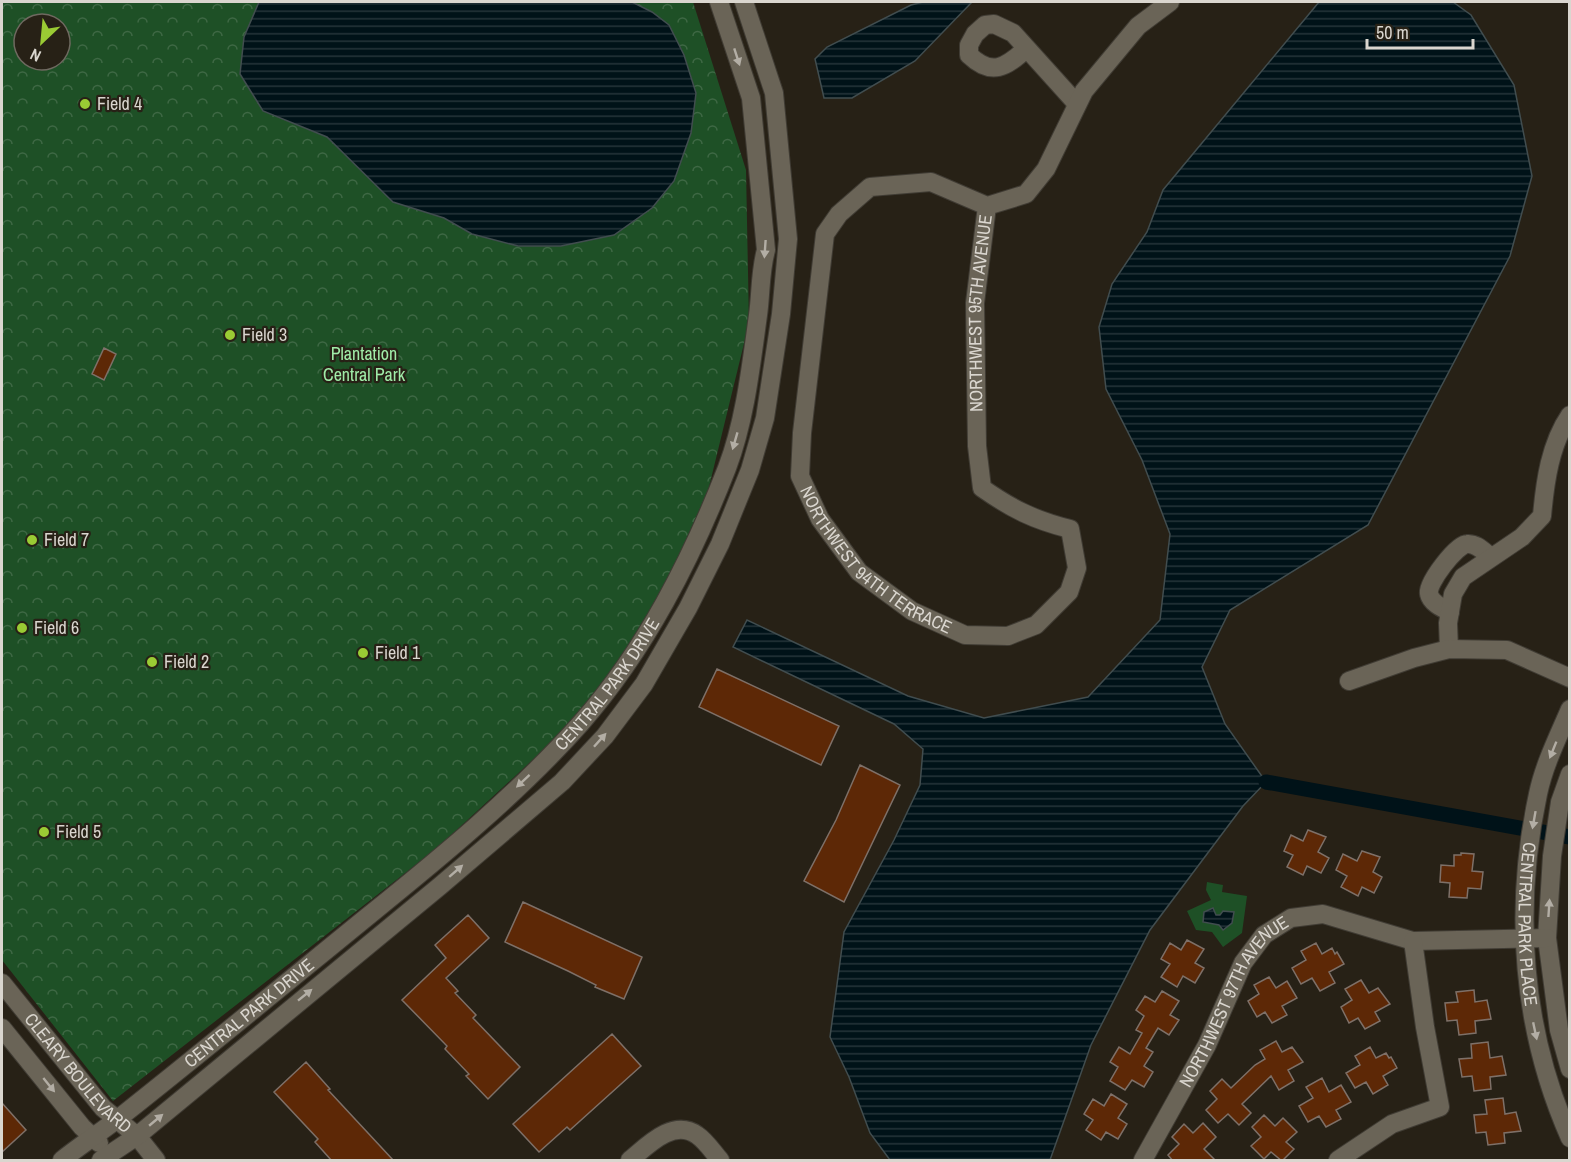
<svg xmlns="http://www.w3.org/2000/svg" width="1571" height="1162" font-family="'Archivo Narrow',sans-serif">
  <defs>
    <pattern id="park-crowns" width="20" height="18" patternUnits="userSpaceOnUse" patternTransform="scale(1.5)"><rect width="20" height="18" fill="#1e5026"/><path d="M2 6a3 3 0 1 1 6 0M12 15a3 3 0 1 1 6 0" fill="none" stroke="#3e6844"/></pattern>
    <pattern id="water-rules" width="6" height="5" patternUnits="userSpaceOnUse" patternTransform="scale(1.5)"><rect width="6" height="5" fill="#001218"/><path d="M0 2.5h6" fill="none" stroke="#253439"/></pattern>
  </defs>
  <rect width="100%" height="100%" fill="#272116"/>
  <path fill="#1e5026" d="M 1207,882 L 1223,885 L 1222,892 L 1247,896 L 1242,933 L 1223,947 L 1212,932 L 1196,930 L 1187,911 L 1211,900 L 1206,890 Z"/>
  <path fill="url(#park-crowns)" fill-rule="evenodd" d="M 2,2 L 693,2 L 746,170 L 749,323 L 708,491 L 652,615 L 576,720 L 436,849 L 113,1101 L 2,960 ZM 24,24 L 60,24 L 60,60 L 24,60 Z"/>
  <path fill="url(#water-rules)" stroke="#414d4f" stroke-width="1.5" d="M 259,2 L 632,2 L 652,12 L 669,25 L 684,55 L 696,93 L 691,133 L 674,181 L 652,208 L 614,235 L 561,246 L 518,246 L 472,234 L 444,218 L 393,202 L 327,137 L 263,111 L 240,74 L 244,37 Z
    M 923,2 L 972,2 L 915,61 L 852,98 L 824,98 L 815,59 L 827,47 L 911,5 Z
    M 1319,2 L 1453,2 L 1471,15 L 1514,85 L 1532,176 L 1510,256 L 1368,525 L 1230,610 L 1202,667 L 1225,724 L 1266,782 L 1243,806 L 1150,930 L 1091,1045 L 1050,1160 L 890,1160 L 870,1133 L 849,1077 L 830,1037 L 844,932 L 894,840 L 920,785 L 923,749 L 894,724 L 733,647 L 747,620 L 908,696 L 984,718 L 1088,697 L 1160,620 L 1170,534 L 1142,460 L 1106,389 L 1099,327 L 1112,284 L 1147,232 L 1163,190 Z
    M 1213,908 L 1216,915 L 1220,915 L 1223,911 L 1234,912 L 1232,923 L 1223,930 L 1219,925 L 1203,922 L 1204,912 Z"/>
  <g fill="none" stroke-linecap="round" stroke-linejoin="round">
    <path stroke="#001218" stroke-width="15" d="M 1266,782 L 1570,837"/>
  </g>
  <path fill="#5d2806" stroke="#7e7068" stroke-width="1.5" d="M 104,348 L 116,354 L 104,380 L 92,374 Z
    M 717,669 L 839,726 L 821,765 L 699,707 Z
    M 860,765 L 900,785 L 844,902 L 804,881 L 836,820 Z
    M 1308,830 L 1326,837 L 1318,852 L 1329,858 L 1321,873 L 1307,866 L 1303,875 L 1287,867 L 1293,855 L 1284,851 L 1291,835 L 1303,841 Z
    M 1362,851 L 1380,857 L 1373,872 L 1382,877 L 1374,893 L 1362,887 L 1358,896 L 1341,887 L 1347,876 L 1336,870 L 1343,854 L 1357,861 Z
    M 1461,853 L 1474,854 L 1472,871 L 1483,872 L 1481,889 L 1468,888 L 1467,898 L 1449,897 L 1450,883 L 1440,882 L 1441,865 L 1454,866 L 1454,855 L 1461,855 Z
    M 523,902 L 642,957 L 624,999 L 595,987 L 596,985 L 568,971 L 505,942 Z
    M 468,915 L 489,938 L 446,978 L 458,991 L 455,993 L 476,1015 L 473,1018 L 520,1067 L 488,1099 L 466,1076 L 469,1074 L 445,1049 L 447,1046 L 402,1000 L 446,958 L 435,945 Z
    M 1187,940 L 1204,949 L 1195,963 L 1204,968 L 1195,983 L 1183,976 L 1177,987 L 1161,977 L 1170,964 L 1161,959 L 1170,943 L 1181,950 Z
    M 1316,943 L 1322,954 L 1332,948 L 1335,954 L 1337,952 L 1344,964 L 1329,972 L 1335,983 L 1320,991 L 1312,978 L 1301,984 L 1292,968 L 1306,960 L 1301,951 Z
    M 1269,977 L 1276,988 L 1287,981 L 1297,998 L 1282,1006 L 1287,1015 L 1272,1023 L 1265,1012 L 1257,1017 L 1248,1001 L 1259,994 L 1254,985 Z
    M 1361,980 L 1369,993 L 1378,988 L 1390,1004 L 1375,1012 L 1380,1021 L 1365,1029 L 1358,1018 L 1349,1023 L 1341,1007 L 1352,1000 L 1345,989 Z
    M 1474,990 L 1475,1002 L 1487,1000 L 1491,1019 L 1475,1021 L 1476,1033 L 1459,1035 L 1457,1020 L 1447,1021 L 1445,1003 L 1458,1002 L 1456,992 Z
    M 1162,991 L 1179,1001 L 1170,1015 L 1179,1020 L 1169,1035 L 1158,1028 L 1146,1048 L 1153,1052 L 1144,1066 L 1153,1072 L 1144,1087 L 1132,1080 L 1125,1090 L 1110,1081 L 1118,1067 L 1110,1062 L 1119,1047 L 1130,1054 L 1142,1033 L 1136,1030 L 1144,1016 L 1136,1010 L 1145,996 L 1155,1002 Z
    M 612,1034 L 641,1066 L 570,1130 L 567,1127 L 539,1152 L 513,1124 Z
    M 1276,1041 L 1282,1052 L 1292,1047 L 1303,1062 L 1288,1070 L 1294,1081 L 1279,1090 L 1271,1076 L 1242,1104 L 1251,1113 L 1239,1125 L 1228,1114 L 1218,1123 L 1206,1110 L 1217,1099 L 1210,1091 L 1222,1079 L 1231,1088 L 1255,1065 L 1265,1059 L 1260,1050 Z
    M 1488,1042 L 1490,1058 L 1502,1056 L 1506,1075 L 1490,1077 L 1491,1089 L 1474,1091 L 1472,1076 L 1462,1077 L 1459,1059 L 1472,1058 L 1471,1044 Z
    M 1370,1047 L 1376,1058 L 1386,1053 L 1389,1058 L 1391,1057 L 1397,1068 L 1383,1076 L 1388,1085 L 1373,1094 L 1366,1082 L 1355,1088 L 1346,1073 L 1360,1065 L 1355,1056 Z
    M 306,1062 L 330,1089 L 328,1090 L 394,1161 L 332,1161 L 315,1142 L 318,1139 L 274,1092 Z
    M 1322,1078 L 1329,1092 L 1341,1085 L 1351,1102 L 1336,1110 L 1341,1119 L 1326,1127 L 1319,1116 L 1308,1122 L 1299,1106 L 1313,1098 L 1306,1087 Z
    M 1111,1094 L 1127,1104 L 1118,1118 L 1127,1124 L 1118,1139 L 1106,1132 L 1101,1140 L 1086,1130 L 1093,1120 L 1084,1114 L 1093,1099 L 1104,1106 Z
    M 1503,1098 L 1505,1114 L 1516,1112 L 1521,1131 L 1504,1133 L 1505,1143 L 1488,1145 L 1486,1132 L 1476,1133 L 1474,1115 L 1487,1114 L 1485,1100 Z
    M 2,1103 L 26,1130 L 2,1152 Z
    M 1264,1115 L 1275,1126 L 1283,1118 L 1297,1132 L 1286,1142 L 1294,1149 L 1282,1161 L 1271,1152 L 1264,1159 L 1251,1146 L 1261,1137 L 1252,1127 Z
    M 1203,1123 L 1216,1137 L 1204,1149 L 1216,1161 L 1173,1161 L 1168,1155 L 1179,1144 L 1172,1137 L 1184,1124 L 1193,1133 Z"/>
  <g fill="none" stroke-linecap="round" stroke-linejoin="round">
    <g stroke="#403c34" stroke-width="20">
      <g id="minor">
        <path d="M 1026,49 C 1006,67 992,77 969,55 L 969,45 L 975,34 L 985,25 L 994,24 L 1013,33 L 1077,104"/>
        <path id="s1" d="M 987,206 L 931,182 L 870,187 L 839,214 L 825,234 L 802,433 L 800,476 L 820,519 L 859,572 L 912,611 L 965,635 L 1008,636 L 1036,625 L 1069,592 L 1077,568 L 1070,529 C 1034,520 1012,509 982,488 L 977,446 L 975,303 L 987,206 L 1026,194 L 1046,169 L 1084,91 L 1138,26 L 1170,2"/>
        <path d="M 1450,612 C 1442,608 1431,603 1429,594 C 1426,584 1457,544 1467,544 C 1477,543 1484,552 1491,557"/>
        <path d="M 1449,649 L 1448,623 L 1453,594 L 1463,577 L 1522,537 L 1542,516 C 1545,482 1550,444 1570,415"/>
        <path d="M 1349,681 L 1414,658 L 1449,649 L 1507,650 L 1570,678"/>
        <path id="s2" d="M 1570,709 C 1558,737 1544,765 1538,794 C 1513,910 1522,1030 1570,1138"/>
        <path d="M 1570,774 L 1560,802 L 1552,856 L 1547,938 L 1559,1030 L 1570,1069"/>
        <path id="s3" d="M 2,983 L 103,1108 L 137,1136 L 156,1160"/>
        <path d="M 2,1028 L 82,1127 L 99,1143"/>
        <path id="s4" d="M 62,1160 C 82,1144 104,1130 124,1114 C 206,1049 286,983 367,917 C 440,858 519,793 581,723 C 646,649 691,560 727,468 C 745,421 751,366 758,315 C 761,294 760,271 766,250 L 751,98 L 719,2"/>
        <path d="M 101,1160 L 137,1136 L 440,886 L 562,782 L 605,736 L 644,684 L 688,608 L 720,544 L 750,470 L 765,418 L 781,314 L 788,239 L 774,93 L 744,2"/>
        <path d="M 630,1160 C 647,1146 673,1118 697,1135 C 706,1141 713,1152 720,1160"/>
        <path id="s5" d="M 1143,1160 L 1207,1045 L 1243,963 L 1264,935 L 1291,918 L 1323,914 L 1413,941 L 1547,938"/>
        <path d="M 1338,1160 L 1392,1124 L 1440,1107 L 1425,1027 L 1413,941"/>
      </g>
    </g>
    <use href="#minor" stroke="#6a6457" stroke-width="18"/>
  </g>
  <defs><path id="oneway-solid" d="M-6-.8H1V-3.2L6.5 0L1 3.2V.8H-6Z" transform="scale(1.5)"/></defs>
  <g fill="#b3aea5">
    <use href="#oneway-solid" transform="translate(737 57) rotate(72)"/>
    <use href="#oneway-solid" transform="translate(765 249) rotate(94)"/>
    <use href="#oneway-solid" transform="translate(735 441) rotate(106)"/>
    <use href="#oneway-solid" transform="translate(600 740) rotate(-48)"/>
    <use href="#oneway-solid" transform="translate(1553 750) rotate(112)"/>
    <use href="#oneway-solid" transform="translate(523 781) rotate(137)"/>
    <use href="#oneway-solid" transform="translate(1534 820) rotate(100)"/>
    <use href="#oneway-solid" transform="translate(456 871) rotate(-41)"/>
    <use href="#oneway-solid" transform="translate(1549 908) rotate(-86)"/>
    <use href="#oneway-solid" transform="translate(305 995) rotate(-39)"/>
    <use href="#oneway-solid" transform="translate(1535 1031) rotate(78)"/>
    <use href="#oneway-solid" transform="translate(49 1085) rotate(51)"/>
    <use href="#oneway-solid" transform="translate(156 1120) rotate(-40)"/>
  </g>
  <g fill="#9acb34" stroke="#272116" stroke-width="2">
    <circle cx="85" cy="104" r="6"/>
    <circle cx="230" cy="335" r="6"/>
    <circle cx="32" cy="540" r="6"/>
    <circle cx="22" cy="628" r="6"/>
    <circle cx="363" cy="653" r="6"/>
    <circle cx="152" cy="662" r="6"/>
    <circle cx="44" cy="832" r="6"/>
  </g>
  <g text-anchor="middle" stroke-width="4.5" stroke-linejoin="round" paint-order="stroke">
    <g font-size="18" fill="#dad6cf" stroke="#272116" text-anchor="start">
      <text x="97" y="110">Field 4</text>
      <text x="242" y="341">Field 3</text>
      <text x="44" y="546">Field 7</text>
      <text x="34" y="634">Field 6</text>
      <text x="375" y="659">Field 1</text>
      <text x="164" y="668">Field 2</text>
      <text x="56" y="838">Field 5</text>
    </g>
    <g font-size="18" fill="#dad6cf" stroke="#272116">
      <text dy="6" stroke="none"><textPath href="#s1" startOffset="1126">NORTHWEST 95TH AVENUE</textPath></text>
      <text dy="6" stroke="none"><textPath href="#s1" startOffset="548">NORTHWEST 94TH TERRACE</textPath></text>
      <text dy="6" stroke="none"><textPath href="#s4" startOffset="726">CENTRAL PARK DRIVE</textPath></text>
      <text dy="6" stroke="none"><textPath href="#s2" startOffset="222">CENTRAL PARK PLACE</textPath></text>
      <text dy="6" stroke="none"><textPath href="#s5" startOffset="184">NORTHWEST 97TH AVENUE</textPath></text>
      <text dy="6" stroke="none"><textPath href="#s4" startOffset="238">CENTRAL PARK DRIVE</textPath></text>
      <text dy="6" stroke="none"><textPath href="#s3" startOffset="118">CLEARY BOULEVARD</textPath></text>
    </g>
    <g font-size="18" fill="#a0eca8" stroke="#272116">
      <text x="364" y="360">Plantation<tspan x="364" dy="21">Central Park</tspan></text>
    </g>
  </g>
  <rect width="1571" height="1162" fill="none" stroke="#dad6cf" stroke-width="6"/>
  <g transform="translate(42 42) rotate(206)"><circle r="28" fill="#272116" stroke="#6f6960" stroke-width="1.5"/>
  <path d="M0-4.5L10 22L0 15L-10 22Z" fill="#9acb34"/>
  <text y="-9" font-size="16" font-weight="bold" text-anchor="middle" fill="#dad6cf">N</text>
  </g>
  <path d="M1367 39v9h106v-9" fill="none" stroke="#dad6cf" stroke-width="3"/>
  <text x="1376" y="39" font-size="18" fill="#dad6cf" stroke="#272116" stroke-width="4.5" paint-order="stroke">50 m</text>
</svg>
